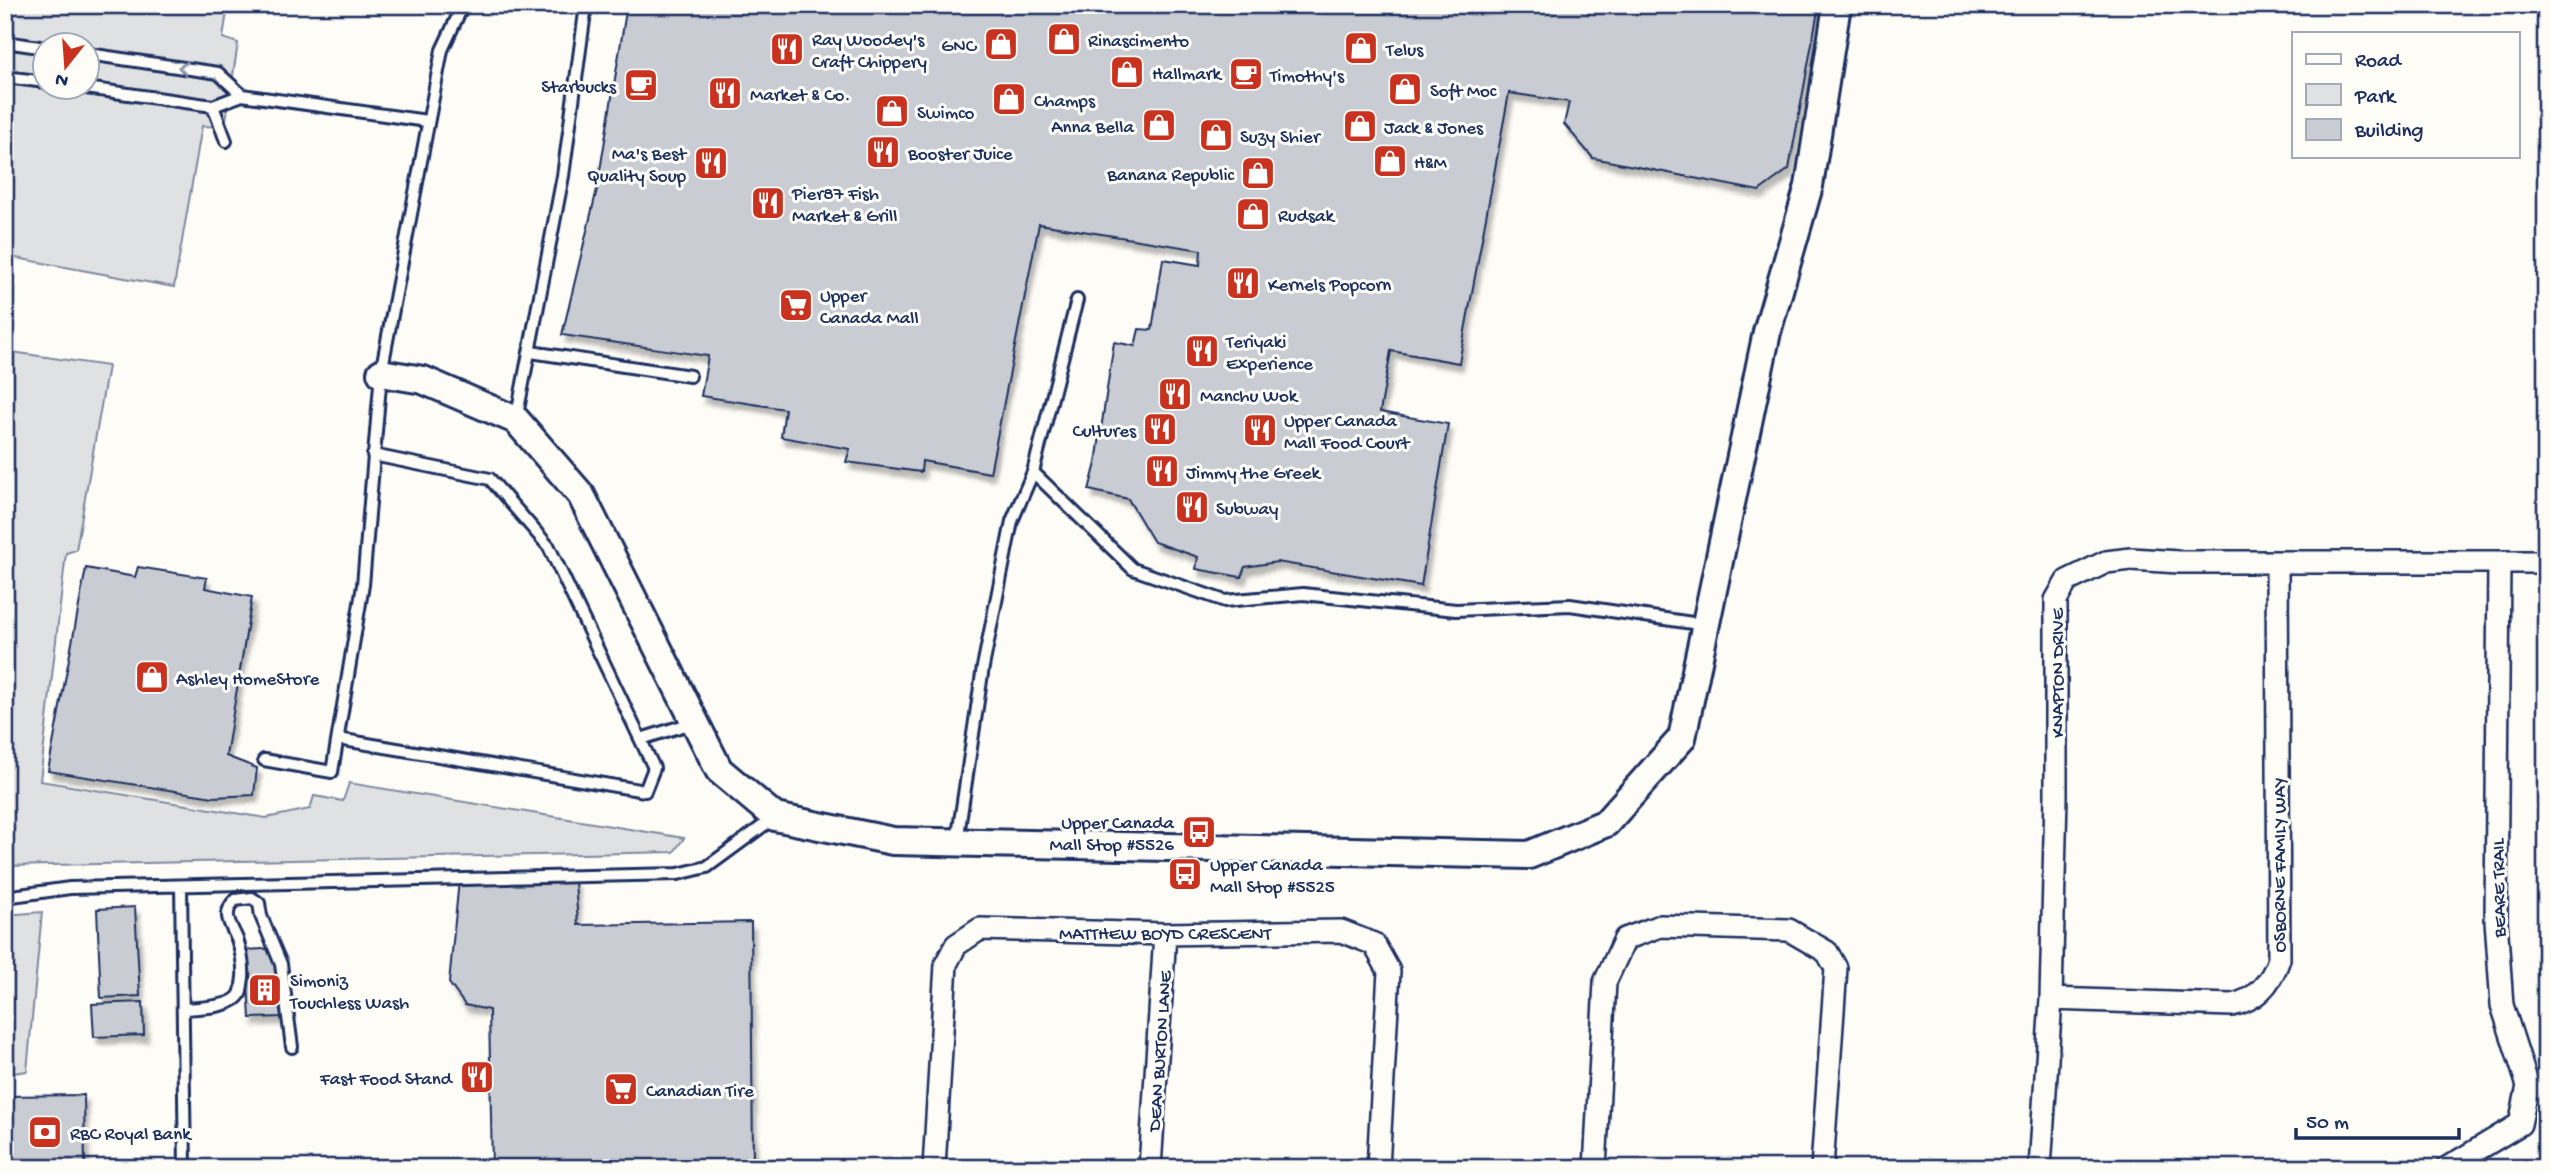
<svg xmlns="http://www.w3.org/2000/svg" width="2551" height="1173" font-family="'Gochi Hand',sans-serif">
  <defs>
    <filter id="shadow"><feDropShadow dx="4" dy="7" stdDeviation="2" flood-color="#0004"/></filter>
  </defs>
  <rect width="100%" height="100%" fill="#fdfcf7"/>
  <filter id="ink" filterUnits="userSpaceOnUse"><feTurbulence type="fractalNoise" baseFrequency=".0143" numOctaves="2"/><feDisplacementMap in="SourceGraphic" scale="14" xChannelSelector="R" yChannelSelector="G"/><feConvolveMatrix kernelMatrix="1 2 1 2 8 2 1 2 1" color-interpolation-filters="sRGB"/></filter>
  <g filter="url(#ink)">
    <path fill="#e0e1e3" stroke="#7e88a0" stroke-width="2" fill-rule="evenodd" d="M 5,5 L 228,5 L 223,38 L 238,43 L 225,127 L 202,126 L 174,287 L 5,256 ZM 46,46 L 88,46 L 88,88 L 46,88 Z
      M 5,351 L 108,366 L 76,550 L 66,553 L 40,781 L 266,818 L 310,809 L 314,796 L 343,801 L 349,783 L 684,838 L 674,852 L 5,866 Z
      M 42,912 L 27,1071 L 5,1074 L 5,915 Z"/>
    <path fill="#c9ccd3" stroke="#1b2f5e" stroke-width="2" filter="url(#shadow)" d="M 627,5 L 1819,5 L 1789,169 L 1759,191 L 1593,158 L 1564,124 L 1569,102 L 1509,93 L 1459,363 L 1391,351 L 1380,412 L 1448,424 L 1421,586 L 1277,562 L 1245,567 L 1241,577 L 1196,569 L 1198,557 L 1154,542 L 1128,499 L 1089,490 L 1096,463 L 1114,342 L 1135,346 L 1139,329 L 1152,330 L 1163,259 L 1200,265 L 1201,250 L 1039,224 L 990,473 L 922,461 L 921,472 L 846,462 L 850,449 L 781,437 L 785,409 L 701,396 L 708,356 L 562,335 L 597,189 Z
      M 138,567 L 207,578 L 205,588 L 252,597 L 226,756 L 257,768 L 254,795 L 213,797 L 48,771 L 86,568 L 135,577 Z
      M 459,880 L 575,881 L 578,925 L 751,922 L 753,1168 L 492,1168 L 489,1010 L 465,1005 L 449,983 Z
      M 135,907 L 140,996 L 101,998 L 97,909 Z
      M 281,948 L 284,1017 L 250,1018 L 246,950 Z
      M 143,1002 L 144,1035 L 94,1037 L 92,1004 Z
      M 84,1095 L 85,1168 L 5,1168 L 5,1096 Z"/>
    <g fill="none" stroke-linecap="round" stroke-linejoin="round">
      <g stroke="#1b2f5e" stroke-width="16">
        <path id="service" d="M 5,42 L 46,48
          M 88,54 L 218,73 L 242,95
          M 5,77 L 46,82
          M 86,88 L 213,106 L 242,95 L 427,121
          M 213,106 L 226,141
          M 531,352 L 690,376
          M 516,420 L 563,176 L 586,5
          M 1033,472 L 1077,300
          M 338,739 L 645,791 L 654,768 L 549,547 L 490,479 L 373,455
          M 641,739 L 695,722
          M 264,760 L 332,772 L 363,585 L 381,373 L 442,50 L 463,5
          M 957,842 L 983,667 L 1012,521 L 1033,472 L 1133,569 L 1225,601 L 1303,594 L 1456,610 L 1570,605 L 1706,625
          M 181,886 L 185,1168
          M 5,897 L 70,888 L 678,874 L 707,867 L 775,817
          M 183,1009 C 196,1008 233,1008 240,994 C 242,990 242,982 243,978 C 244,965 241,951 237,939 C 231,925 221,914 235,900 L 252,898 L 259,903 L 261,916 L 281,964 L 292,1047"/>
      </g>
      <g stroke="#1b2f5e" stroke-width="26">
        <path id="minor" d="M 2051,999 L 2232,1005 C 2256,1000 2271,983 2279,959 L 2277,562
          M 934,1168 L 946,964 L 956,945 L 980,929 L 1165,934 L 1341,931 L 1374,944 L 1389,971 L 1378,1168
          M 1150,1168 L 1165,934
          M 1595,1168 L 1605,982 L 1625,939 L 1660,926 L 1789,930 L 1827,952 L 1836,968 L 1822,1168
          M 2040,1168 L 2051,999 L 2056,796 L 2056,600 L 2067,581 L 2106,562 L 2131,559 L 2179,562 L 2546,562
          M 2447,1168 L 2520,1124 L 2528,1086 L 2502,1005 L 2496,920 L 2499,562"/>
      </g>
      <g stroke="#1b2f5e" stroke-width="32">
        <path id="tertiary" d="M 381,373 L 423,380 L 516,420 L 581,495 L 719,770 L 775,817 L 893,841 L 1529,855 L 1606,823 L 1682,738 L 1767,332 L 1809,186 L 1837,5"/>
      </g>
      <use href="#service" stroke="#fdfcf7" stroke-width="10"/>
      <use href="#minor" stroke="#fdfcf7" stroke-width="21"/>
      <use href="#tertiary" stroke="#fdfcf7" stroke-width="26"/>
    </g>
    <defs><path id="oneway-chevron" d="M-2-3.5L2.5 0L-2 3.5" fill="none" stroke-width="1.6" stroke-linecap="round" stroke-linejoin="round" transform="scale(1.75)"/></defs>
    <use stroke="#8c96aa" href="#oneway-chevron" transform="translate(183 68) rotate(-172)"/>
  </g>
  <defs>
    <g id="shop-square" transform="scale(1.75)"><rect x="-9" y="-9" width="18" height="18" rx="4" fill="#c8321e" stroke="#fdfcf7"/><path d="M-5-2.5h2.3a2.7 3.5 0 0 1 5.4 0H5L5.5 6h-11ZM-1.5-2.5h3a1.5 2.3 0 0 0-3 0Z" fill="#fff"/></g>
    <g id="restaurant-square" transform="scale(1.75)"><rect x="-9" y="-9" width="18" height="18" rx="4" fill="#c8321e" stroke="#fdfcf7"/><path d="M-5-6h1v4h1v-4h1v4h1v-4h1v5L-1.5 .5V6h-2V.5L-5-1ZM5-6V6H3V1.5H1.5Q1.5-4 5-6Z" fill="#fff"/></g>
    <g id="cafe-square" transform="scale(1.75)"><rect x="-9" y="-9" width="18" height="18" rx="4" fill="#c8321e" stroke="#fdfcf7"/><path d="M-5.5-4.5H6V0H3Q3 3.5 0 3.5H-2.5Q-5.5 3.5-5.5 0ZM3-3.2v2h1.7v-2ZM-6 4.5H4V6H-6Z" fill="#fff"/></g>
    <g id="supermarket-square" transform="scale(1.75)"><rect x="-9" y="-9" width="18" height="18" rx="4" fill="#c8321e" stroke="#fdfcf7"/><path d="M-6-5.5h2.5l.6 2H6L4.5 2H-2.5L-4.4-4H-6ZM-1.5 3.2a1.3 1.3 0 1 0 .1 0ZM3 3.2a1.3 1.3 0 1 0 .1 0Z" fill="#fff"/></g>
    <g id="bus-square" transform="scale(1.75)"><rect x="-9" y="-9" width="18" height="18" rx="4" fill="#c8321e" stroke="#fdfcf7"/><path d="M-5-6H5V4H4V6H2V4H-2V6H-4V4H-5ZM-3.5-4V0h7V-4ZM-3.5 1.2v1.5H-2V1.2ZM2 1.2v1.5H3.5V1.2Z" fill="#fff"/></g>
    <g id="building-square" transform="scale(1.75)"><rect x="-9" y="-9" width="18" height="18" rx="4" fill="#c8321e" stroke="#fdfcf7"/><path d="M-4-6H4V6H1V3H-1V6H-4ZM-2.5-4.3h1.7v1.8h-1.7ZM.8-4.3h1.7v1.8H.8ZM-2.5-1h1.7V.8h-1.7ZM.8-1h1.7V.8H.8Z" fill="#fff"/></g>
    <g id="bank-square" transform="scale(1.75)"><rect x="-9" y="-9" width="18" height="18" rx="4" fill="#c8321e" stroke="#fdfcf7"/><path d="M-6-4H6V4H-6ZM0-2.3a2.3 2.3 0 1 0 0 4.6a2.3 2.3 0 1 0 0-4.6Z" fill="#fff"/></g>
  </defs>
  <g fill-rule="evenodd">
    <use href="#shop-square" x="1064" y="39"/>
    <use href="#shop-square" x="1001" y="44"/>
    <use href="#shop-square" x="1361" y="48"/>
    <use href="#restaurant-square" x="787" y="49"/>
    <use href="#shop-square" x="1127" y="72"/>
    <use href="#cafe-square" x="1246" y="74"/>
    <use href="#cafe-square" x="641" y="85"/>
    <use href="#shop-square" x="1405" y="89"/>
    <use href="#restaurant-square" x="725" y="93"/>
    <use href="#shop-square" x="1009" y="99"/>
    <use href="#shop-square" x="892" y="111"/>
    <use href="#shop-square" x="1159" y="125"/>
    <use href="#shop-square" x="1360" y="126"/>
    <use href="#shop-square" x="1216" y="135"/>
    <use href="#restaurant-square" x="883" y="152"/>
    <use href="#shop-square" x="1390" y="161"/>
    <use href="#restaurant-square" x="711" y="163"/>
    <use href="#shop-square" x="1258" y="173"/>
    <use href="#restaurant-square" x="768" y="203"/>
    <use href="#shop-square" x="1253" y="214"/>
    <use href="#restaurant-square" x="1243" y="283"/>
    <use href="#supermarket-square" x="796" y="305"/>
    <use href="#restaurant-square" x="1202" y="351"/>
    <use href="#restaurant-square" x="1175" y="394"/>
    <use href="#restaurant-square" x="1160" y="429"/>
    <use href="#restaurant-square" x="1260" y="430"/>
    <use href="#restaurant-square" x="1162" y="471"/>
    <use href="#restaurant-square" x="1192" y="507"/>
    <use href="#shop-square" x="152" y="677"/>
    <use href="#bus-square" x="1199" y="832"/>
    <use href="#bus-square" x="1185" y="874"/>
    <use href="#building-square" x="265" y="990"/>
    <use href="#restaurant-square" x="477" y="1077"/>
    <use href="#supermarket-square" x="621" y="1089"/>
    <use href="#bank-square" x="45" y="1132"/>
  </g>
  <g text-anchor="middle" stroke-width="6" stroke-linejoin="round" paint-order="stroke">
    <g font-size="19" fill="#1b2f5e" stroke="#fdfcf7" text-anchor="start">
      <text x="812" y="45">Ray Woodey's<tspan x="812" dy="22">Craft Chippery</tspan></text>
      <text x="1088" y="46">Rinascimento</text>
      <text x="976" y="51" text-anchor="end">GNC</text>
      <text x="1386" y="55">Telus</text>
      <text x="1152" y="79">Hallmark</text>
      <text x="1270" y="81">Timothy's</text>
      <text x="616" y="92" text-anchor="end">Starbucks</text>
      <text x="1430" y="96">Soft Moc</text>
      <text x="750" y="100">Market &amp; Co.</text>
      <text x="1034" y="106">Champs</text>
      <text x="917" y="118">Swimco</text>
      <text x="1134" y="132" text-anchor="end">Anna Bella</text>
      <text x="1384" y="133">Jack &amp; Jones</text>
      <text x="1240" y="142">Suzy Shier</text>
      <text x="686" y="159" text-anchor="end">Ma's Best<tspan x="686" dy="22">Quality Soup</tspan></text>
      <text x="908" y="159">Booster Juice</text>
      <text x="1414" y="168">H&amp;M</text>
      <text x="1234" y="180" text-anchor="end">Banana Republic</text>
      <text x="792" y="199">Pier87 Fish<tspan x="792" dy="22">Market &amp; Grill</tspan></text>
      <text x="1278" y="221">Rudsak</text>
      <text x="1268" y="290">Kernels Popcorn</text>
      <text x="820" y="301">Upper<tspan x="820" dy="22">Canada Mall</tspan></text>
      <text x="1226" y="347">Teriyaki<tspan x="1226" dy="22">Experience</tspan></text>
      <text x="1200" y="401">Manchu Wok</text>
      <text x="1284" y="426">Upper Canada<tspan x="1284" dy="22">Mall Food Court</tspan></text>
      <text x="1136" y="436" text-anchor="end">Cultures</text>
      <text x="1186" y="478">Jimmy the Greek</text>
      <text x="1216" y="514">Subway</text>
      <text x="176" y="684">Ashley HomeStore</text>
      <text x="1174" y="828" text-anchor="end">Upper Canada<tspan x="1174" dy="22">Mall Stop #5526</tspan></text>
      <text x="1210" y="870">Upper Canada<tspan x="1210" dy="22">Mall Stop #5525</tspan></text>
      <text x="290" y="986">Simoniz<tspan x="290" dy="22">Touchless Wash</tspan></text>
      <text x="452" y="1084" text-anchor="end">Fast Food Stand</text>
      <text x="646" y="1096">Canadian Tire</text>
      <text x="70" y="1139">RBC Royal Bank</text>
    </g>
    <g font-size="19" fill="#1b2f5e" stroke="#fdfcf7">
      <text transform="translate(2056 673) rotate(-90)" y="7">KNAPTON DRIVE</text>
      <text transform="translate(2278 865) rotate(-90)" y="7">OSBORNE FAMILY WAY</text>
      <text transform="translate(2497 888) rotate(-91)" y="7">BEARE TRAIL</text>
      <text x="1165" y="939">MATTHEW BOYD CRESCENT</text>
      <text transform="translate(1158 1051) rotate(-86)" y="7">DEAN BURTON LANE</text>
    </g>
  </g>
  <rect width="2551" height="1173" fill="none" stroke="#fdfcf7" stroke-width="28"/>
  <rect x="14" y="14" width="2523" height="1145" fill="none" stroke="#1b2f5e" stroke-width="2.5" filter="url(#ink)"/>
  <rect x="2292" y="32" width="228" height="126" fill="#fdfcf7" stroke="#a3aaba" stroke-width="2"/>
  <rect x="2306" y="54" width="35" height="10" fill="#fdfcf7" stroke="#a3aaba" stroke-width="2"/>
  <text x="2355" y="66" font-size="21" fill="#1b2f5e">Road</text>
  <rect x="2306" y="84" width="35" height="21" fill="#e0e1e3" stroke="#a3aaba" stroke-width="2"/>
  <text x="2355" y="102" font-size="21" fill="#1b2f5e">Park</text>
  <rect x="2306" y="119" width="35" height="21" fill="#c9ccd3" stroke="#a3aaba" stroke-width="2"/>
  <text x="2355" y="136" font-size="21" fill="#1b2f5e">Building</text>
  <g transform="translate(66 66) rotate(197)"><circle r="33" fill="#fdfcf7" stroke="#a3aaba" stroke-width="2"/>
  <path d="M0-5L12 26L0 18L-12 26Z" fill="#c8321e"/>
  <text y="-10" font-size="19" font-weight="bold" text-anchor="middle" fill="#1b2f5e">N</text>
  </g>
  <path d="M2296 1128v10h163v-10" fill="none" stroke="#1b2f5e" stroke-width="3.5"/>
  <text x="2306" y="1128" font-size="21" fill="#1b2f5e" stroke="#fdfcf7" stroke-width="5" paint-order="stroke">50 m</text>
</svg>
